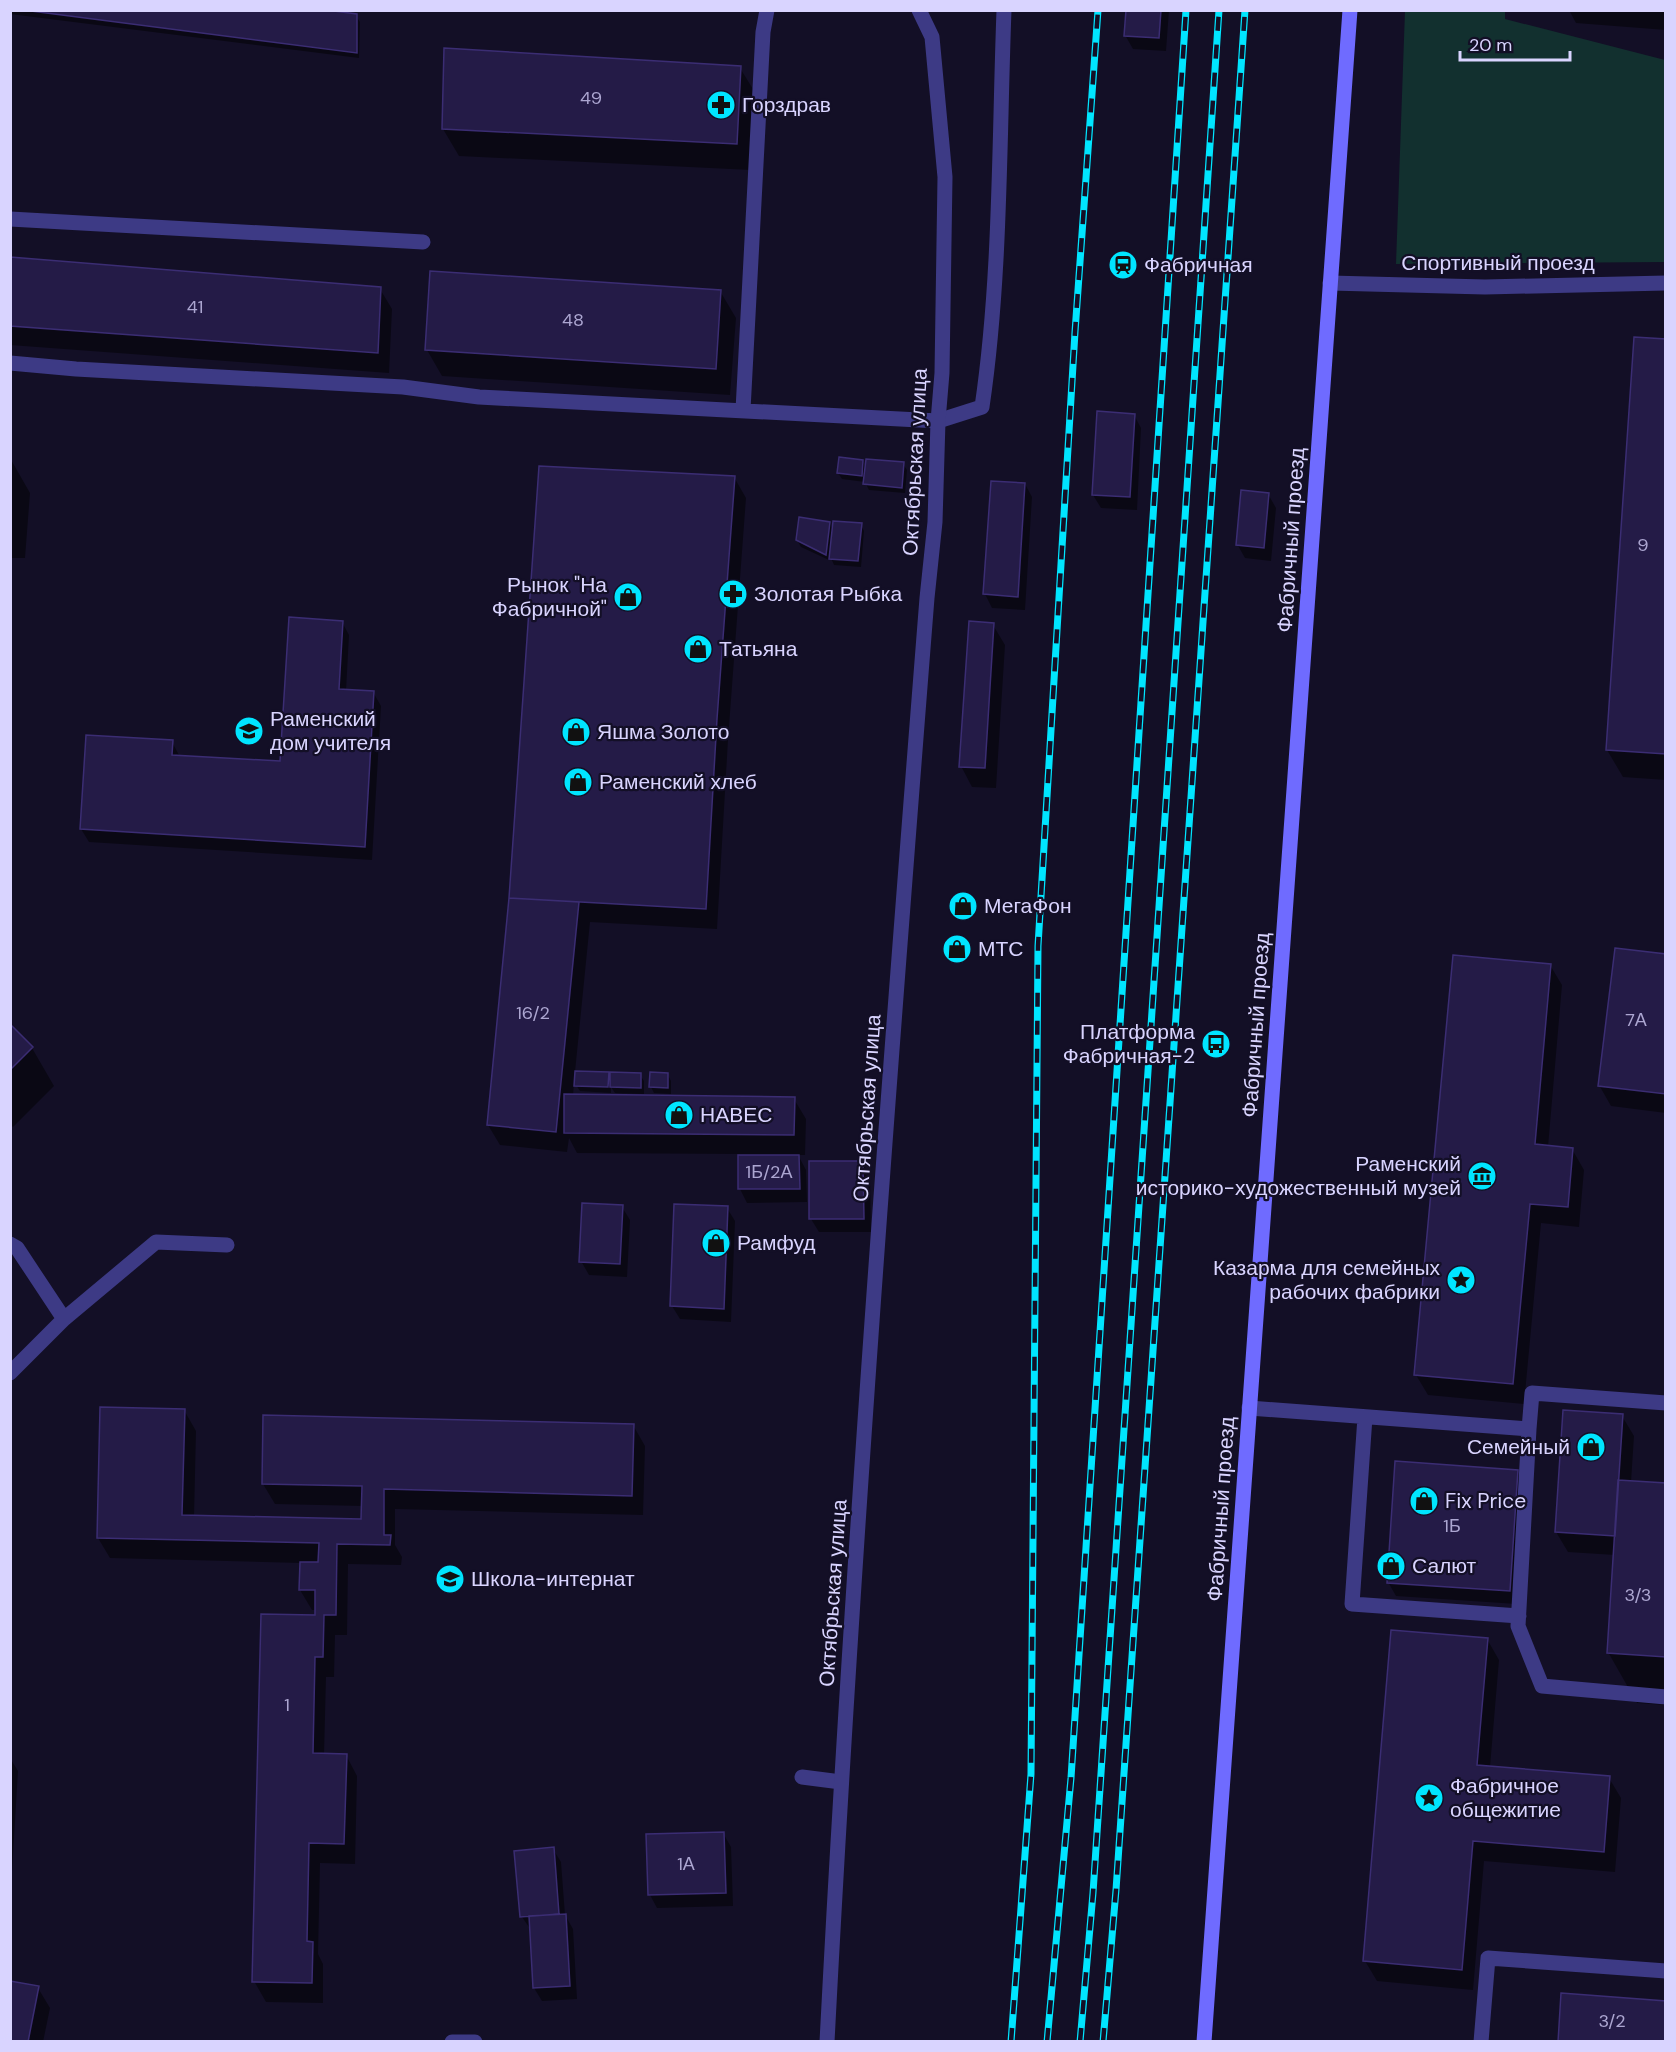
<svg xmlns="http://www.w3.org/2000/svg" width="1676" height="2052" font-family="'DM Sans',sans-serif">
  <rect width="100%" height="100%" fill="#130f26"/>
  <path fill="#12302f" d="M 1405,11 L 1505,11 L 1505,19 L 1665,60 L 1665,262 L 1396,264 Z"/>
  <path fill="#0007" d="M 10,10 L 314,10 L 356,16 L 360,22 L 359,58 L 10,14 Z
    M 1127,10 L 1169,10 L 1166,51 L 1133,49 L 1125,35 Z
    M 1569,10 L 1666,10 L 1666,30 L 1576,23 Z
    M 740,68 L 756,94 L 751,170 L 459,156 L 443,129 Z
    M 10,258 L 380,289 L 392,309 L 389,373 L 10,345 Z
    M 720,291 L 736,318 L 730,395 L 442,376 L 427,350 Z
    M 1666,340 L 1666,780 L 1623,777 L 1607,750 Z
    M 1134,415 L 1141,428 L 1137,510 L 1101,508 L 1093,495 Z
    M 10,458 L 30,493 L 25,558 L 10,558 Z
    M 862,461 L 867,469 L 903,464 L 907,470 L 905,493 L 869,490 L 865,482 L 842,479 L 838,473 Z
    M 734,477 L 746,498 L 728,740 L 717,929 L 590,922 L 575,1072 L 608,1074 L 612,1080 L 640,1075 L 644,1081 L 644,1094 L 615,1093 L 611,1087 L 611,1093 L 580,1091 L 574,1082 L 573,1096 L 794,1099 L 806,1119 L 805,1155 L 798,1155 L 806,1170 L 807,1202 L 747,1203 L 740,1189 L 740,1154 L 577,1153 L 569,1138 L 567,1152 L 500,1145 L 488,1125 L 510,898 Z
    M 1025,484 L 1032,497 L 1025,610 L 992,608 L 985,594 Z
    M 1268,494 L 1276,508 L 1271,561 L 1245,558 L 1237,544 Z
    M 830,523 L 833,530 L 861,525 L 864,531 L 861,567 L 834,565 L 830,556 L 829,560 L 801,547 L 797,540 Z
    M 342,622 L 349,635 L 346,691 L 373,692 L 381,706 L 372,860 L 89,842 L 81,829 L 172,742 L 180,757 L 282,763 Z
    M 993,625 L 1005,645 L 996,788 L 972,787 L 961,766 Z
    M 1666,956 L 1666,1113 L 1611,1106 L 1599,1085 Z
    M 1550,965 L 1562,985 L 1548,1147 L 1572,1149 L 1584,1170 L 1579,1227 L 1541,1223 L 1524,1404 L 1428,1395 L 1416,1375 Z
    M 10,1026 L 32,1048 L 54,1086 L 13,1127 L 10,1124 Z
    M 668,1075 L 671,1081 L 671,1094 L 654,1093 L 651,1087 Z
    M 863,1163 L 870,1176 L 871,1232 L 819,1232 L 811,1219 Z
    M 622,1207 L 630,1220 L 627,1277 L 589,1275 L 581,1261 Z
    M 727,1208 L 735,1221 L 731,1322 L 680,1319 L 672,1306 Z
    M 184,1410 L 196,1431 L 194,1517 L 362,1521 L 363,1506 L 275,1504 L 263,1484 L 633,1425 L 645,1446 L 643,1515 L 395,1509 L 395,1545 L 402,1557 L 401,1565 L 348,1564 L 347,1635 L 335,1635 L 334,1677 L 326,1677 L 324,1755 L 346,1755 L 357,1776 L 355,1864 L 320,1863 L 318,1954 L 323,1964 L 323,2003 L 266,2002 L 254,1981 L 316,1616 L 316,1610 L 312,1610 L 300,1590 L 301,1563 L 110,1558 L 98,1538 Z
    M 1622,1416 L 1634,1436 L 1631,1482 L 1666,1485 L 1666,1705 L 1637,1703 L 1608,1652 L 1615,1555 L 1568,1552 L 1556,1532 Z
    M 1517,1471 L 1525,1485 L 1517,1604 L 1396,1596 L 1388,1582 Z
    M 1487,1639 L 1499,1660 L 1490,1767 L 1609,1778 L 1621,1798 L 1615,1872 L 1484,1861 L 1473,1990 L 1377,1981 L 1365,1961 Z
    M 10,1758 L 18,1771 L 10,1905 Z
    M 723,1833 L 731,1847 L 733,1906 L 657,1908 L 650,1895 Z
    M 553,1849 L 561,1862 L 565,1915 L 573,1929 L 577,1999 L 542,2001 L 534,1988 L 531,1930 L 522,1917 Z
    M 38,1988 L 50,2008 L 43,2042 L 10,2042 Z"/>
  <path fill="#241b47" stroke="#3b2d73" stroke-width="1.5" d="M 23,10 L 326,10 L 357,14 L 357,53 Z
    M 1126,10 L 1161,10 L 1159,38 L 1124,36 Z
    M 444,48 L 741,66 L 737,144 L 442,129 Z
    M 10,257 L 381,287 L 378,353 L 10,326 Z
    M 430,271 L 721,290 L 716,369 L 425,350 Z
    M 1634,337 L 1666,339 L 1666,754 L 1606,750 Z
    M 1097,411 L 1135,414 L 1130,497 L 1092,495 Z
    M 839,457 L 863,460 L 862,476 L 837,473 Z
    M 866,459 L 904,462 L 902,488 L 863,484 Z
    M 539,466 L 735,476 L 717,719 L 706,909 L 509,898 Z
    M 991,481 L 1025,483 L 1018,597 L 983,594 Z
    M 1241,490 L 1269,493 L 1264,548 L 1236,545 Z
    M 799,517 L 830,522 L 826,555 L 796,540 Z
    M 833,521 L 862,523 L 858,561 L 829,559 Z
    M 289,617 L 343,621 L 339,689 L 374,691 L 365,847 L 80,829 L 86,735 L 173,740 L 172,755 L 280,761 Z
    M 969,621 L 994,623 L 985,768 L 959,767 Z
    M 509,898 L 579,902 L 556,1132 L 487,1125 Z
    M 1615,948 L 1666,954 L 1666,1094 L 1598,1086 Z
    M 1453,955 L 1551,964 L 1535,1144 L 1573,1148 L 1568,1207 L 1530,1204 L 1513,1384 L 1414,1375 Z
    M 10,1024 L 33,1047 L 10,1070 Z
    M 575,1071 L 609,1072 L 608,1087 L 574,1086 Z
    M 610,1072 L 641,1073 L 641,1088 L 610,1087 Z
    M 650,1072 L 668,1073 L 668,1088 L 649,1087 Z
    M 564,1094 L 795,1097 L 794,1135 L 564,1133 Z
    M 738,1155 L 799,1155 L 800,1189 L 738,1189 Z
    M 809,1161 L 863,1161 L 864,1219 L 809,1219 Z
    M 582,1203 L 623,1205 L 620,1264 L 579,1262 Z
    M 674,1204 L 728,1206 L 724,1309 L 670,1306 Z
    M 100,1407 L 185,1409 L 182,1515 L 361,1519 L 362,1486 L 262,1484 L 263,1415 L 634,1424 L 632,1496 L 384,1489 L 384,1535 L 391,1535 L 390,1545 L 337,1544 L 336,1615 L 324,1615 L 323,1657 L 315,1657 L 313,1753 L 347,1754 L 344,1844 L 309,1843 L 307,1941 L 313,1942 L 312,1983 L 252,1982 L 261,1614 L 315,1615 L 315,1590 L 299,1590 L 300,1562 L 318,1562 L 319,1543 L 97,1538 Z
    M 1563,1410 L 1623,1414 L 1615,1536 L 1555,1532 Z
    M 1395,1461 L 1518,1470 L 1510,1591 L 1387,1583 Z
    M 1618,1480 L 1666,1483 L 1666,1657 L 1607,1653 Z
    M 1391,1630 L 1488,1638 L 1477,1765 L 1610,1776 L 1604,1852 L 1473,1841 L 1462,1970 L 1363,1961 Z
    M 724,1832 L 726,1893 L 648,1895 L 646,1834 Z
    M 554,1847 L 559,1914 L 520,1917 L 514,1851 Z
    M 566,1914 L 570,1986 L 533,1988 L 529,1916 Z
    M 10,1981 L 39,1986 L 28,2042 L 10,2042 Z
    M 1561,1993 L 1666,2001 L 1666,2042 L 1558,2042 Z"/>
  <g fill="none" stroke-linecap="round" stroke-linejoin="round">
    <path stroke="#3d3a85" stroke-width="15" d="M 10,219 L 423,242
      M 10,363 L 76,369 L 403,387 L 479,397 L 938,421 L 982,407 C 1001,278 999,142 1004,10
      M 743,410 L 763,32 L 767,10
      M 10,1244 L 17,1248 L 64,1319
      M 10,1373 L 64,1319 L 156,1242 L 227,1245
      M 1249,1408 L 1529,1429 L 1532,1393 L 1666,1403
      M 1365,1417 L 1352,1604 L 1519,1616
      M 1529,1429 L 1518,1626 L 1542,1686 L 1666,1697
      M 802,1777 L 841,1782
      M 452,2042 L 475,2042
      M 1481,2042 L 1488,1958 L 1666,1971"/>
    <path stroke="#3d3a85" stroke-width="15" d="M 1330,283 L 1485,287 L 1666,283"/>
    <path stroke="#3d3a85" stroke-width="15" d="M 827,2042 C 852,1560 889,1079 927,598 L 935,522 L 938,421 L 942,373 L 945,177 L 932,37 L 919,10"/>
    <path stroke="#6f6bff" stroke-width="15" d="M 1204,2042 L 1350,10"/>
    <g stroke="#00e5ff" stroke-width="7">
      <path id="rail" d="M 1011,2042 L 1031,1774 L 1038,946 L 1075,332 L 1098,10
        M 1047,2042 L 1071,1778 L 1186,10
        M 1080,2042 L 1093,1893 L 1219,10
        M 1103,2042 L 1116,1890 L 1245,10"/>
    </g>
    <use href="#rail" stroke="#130f26" stroke-width="4.5" stroke-dasharray="14" stroke-linecap="butt"/>
  </g>
  <defs>
    <g id="pharmacy-disc" transform="scale(1.5)"><circle r="9.5" fill="#00e5ff" stroke="#130f26"/><path d="M-2-6h4v4h4v4h-4v4h-4v-4h-4v-4h4Z" fill="#111"/></g>
    <g id="station-disc" transform="scale(1.5)"><circle r="9.5" fill="#00e5ff" stroke="#130f26"/><path d="M-3-6H3Q5-6 5-4V2Q5 4 3 4L4.5 6H3L1.5 4h-3L-3 6H-4.5L-3 4Q-5 4-5 2V-4Q-5-6-3-6ZM-3.5-4v3h7v-3ZM-3.5 1v1.5H-2V1ZM2 1v1.5H3.5V1Z" fill="#111"/></g>
    <g id="shop-disc" transform="scale(1.5)"><circle r="9.5" fill="#00e5ff" stroke="#130f26"/><path d="M-5-2.5h2.3a2.7 3.5 0 0 1 5.4 0H5L5.5 6h-11ZM-1.5-2.5h3a1.5 2.3 0 0 0-3 0Z" fill="#111"/></g>
    <g id="university-disc" transform="scale(1.5)"><circle r="9.5" fill="#00e5ff" stroke="#130f26"/><path d="M0-5L7-2L0 1L-7-2ZM-4 1L0 2.5L4 1V4Q0 6-4 4Z" fill="#111"/></g>
    <g id="bus-disc" transform="scale(1.5)"><circle r="9.5" fill="#00e5ff" stroke="#130f26"/><path d="M-5-6H5V4H4V6H2V4H-2V6H-4V4H-5ZM-3.5-4V0h7V-4ZM-3.5 1.2v1.5H-2V1.2ZM2 1.2v1.5H3.5V1.2Z" fill="#111"/></g>
    <g id="museum-disc" transform="scale(1.5)"><circle r="9.5" fill="#00e5ff" stroke="#130f26"/><path d="M0-6L6-3V-2H-6V-3ZM-5-1h2V3h-2ZM-1-1h2V3h-2ZM3-1h2V3H3ZM-6 4H6V6H-6Z" fill="#111"/></g>
    <g id="sight-disc" transform="scale(1.5)"><circle r="9.5" fill="#00e5ff" stroke="#130f26"/><path d="M0-6L1.8-2.2L6-1.7L2.9 1.2L3.7 5.4L0 3.3L-3.7 5.4L-2.9 1.2L-6-1.7L-1.8-2.2Z" fill="#111"/></g>
    <g id="school-disc" transform="scale(1.5)"><circle r="9.5" fill="#00e5ff" stroke="#130f26"/><path d="M0-5L7-2L0 1L-7-2ZM-4 1L0 2.5L4 1V4Q0 6-4 4Z" fill="#111"/></g>
  </defs>
  <g fill-rule="evenodd">
    <use href="#pharmacy-disc" x="721" y="105"/>
    <use href="#station-disc" x="1123" y="265"/>
    <use href="#pharmacy-disc" x="733" y="594"/>
    <use href="#shop-disc" x="628" y="597"/>
    <use href="#shop-disc" x="698" y="649"/>
    <use href="#university-disc" x="249" y="731"/>
    <use href="#shop-disc" x="576" y="732"/>
    <use href="#shop-disc" x="578" y="782"/>
    <use href="#shop-disc" x="963" y="906"/>
    <use href="#shop-disc" x="957" y="949"/>
    <use href="#bus-disc" x="1216" y="1044"/>
    <use href="#shop-disc" x="679" y="1115"/>
    <use href="#museum-disc" x="1482" y="1176"/>
    <use href="#shop-disc" x="716" y="1243"/>
    <use href="#sight-disc" x="1461" y="1280"/>
    <use href="#shop-disc" x="1591" y="1447"/>
    <use href="#shop-disc" x="1424" y="1501"/>
    <use href="#shop-disc" x="1391" y="1566"/>
    <use href="#school-disc" x="450" y="1579"/>
    <use href="#sight-disc" x="1429" y="1798"/>
  </g>
  <g text-anchor="middle" stroke-width="4.5" stroke-linejoin="round" paint-order="stroke">
    <g font-size="18" fill="#aca6d1">
      <text x="591" y="104">49</text>
      <text x="195" y="313">41</text>
      <text x="573" y="326">48</text>
      <text x="1643" y="551">9</text>
      <text x="533" y="1019">16/2</text>
      <text x="1636" y="1026">7А</text>
      <text x="769" y="1178">1Б/2А</text>
      <text x="1452" y="1532">1Б</text>
      <text x="1638" y="1601">3/3</text>
      <text x="287" y="1711">1</text>
      <text x="686" y="1870">1А</text>
      <text x="1612" y="2027">3/2</text>
    </g>
    <g font-size="21" fill="#d9d4ff" stroke="#130f26" text-anchor="start">
      <text x="742" y="112">Горздрав</text>
      <text x="1144" y="272">Фабричная</text>
      <text x="607" y="592" text-anchor="end">Рынок "На<tspan x="607" dy="24">Фабричной"</tspan></text>
      <text x="754" y="601">Золотая Рыбка</text>
      <text x="719" y="656">Татьяна</text>
      <text x="270" y="726">Раменский<tspan x="270" dy="24">дом учителя</tspan></text>
      <text x="597" y="739">Яшма Золото</text>
      <text x="599" y="789">Раменский хлеб</text>
      <text x="984" y="913">МегаФон</text>
      <text x="978" y="956">МТС</text>
      <text x="1195" y="1039" text-anchor="end">Платформа<tspan x="1195" dy="24">Фабричная-2</tspan></text>
      <text x="700" y="1122">НАВЕС</text>
      <text x="1461" y="1171" text-anchor="end">Раменский<tspan x="1461" dy="24">историко-художественный музей</tspan></text>
      <text x="737" y="1250">Рамфуд</text>
      <text x="1440" y="1275" text-anchor="end">Казарма для семейных<tspan x="1440" dy="24">рабочих фабрики</tspan></text>
      <text x="1570" y="1454" text-anchor="end">Семейный</text>
      <text x="1445" y="1508">Fix Price</text>
      <text x="1412" y="1573">Салют</text>
      <text x="471" y="1586">Школа-интернат</text>
      <text x="1450" y="1793">Фабричное<tspan x="1450" dy="24">общежитие</tspan></text>
    </g>
    <g font-size="21" fill="#d9d4ff" stroke="#130f26">
      <text x="1498" y="270">Спортивный проезд</text>
      <text transform="translate(915 462) rotate(-87)" y="7">Октябрьская улица</text>
      <text transform="translate(1291 540) rotate(-86)" y="7">Фабричный проезд</text>
      <text transform="translate(1256 1025) rotate(-86)" y="7">Фабричный проезд</text>
      <text transform="translate(867 1108) rotate(-86)" y="7">Октябрьская улица</text>
      <text transform="translate(1221 1509) rotate(-86)" y="7">Фабричный проезд</text>
      <text transform="translate(833 1593) rotate(-86)" y="7">Октябрьская улица</text>
    </g>
  </g>
  <rect width="1676" height="2052" fill="none" stroke="#d9d4ff" stroke-width="24"/>
  <path d="M1460 51v9h110v-9" fill="none" stroke="#d9d4ff" stroke-width="3"/>
  <text x="1469" y="51" font-size="18" fill="#d9d4ff" stroke="#130f26" stroke-width="4.5" paint-order="stroke">20 m</text>
</svg>
